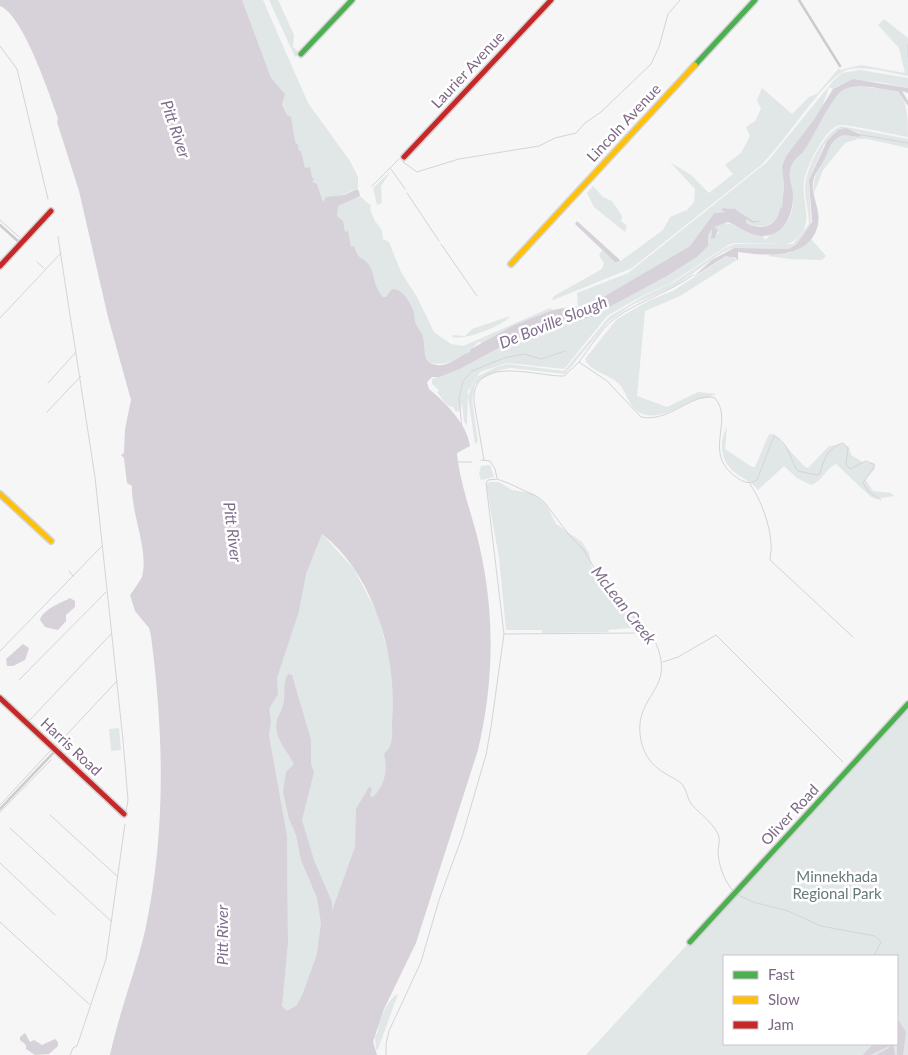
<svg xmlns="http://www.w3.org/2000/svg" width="908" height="1055" font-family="Lato,sans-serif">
  <rect width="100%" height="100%" fill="#f5f6f5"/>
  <path fill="#e1e7e6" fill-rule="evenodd" d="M 206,0 L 263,0 L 308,103 L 350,161 L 358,177 L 358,188 L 317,206 Z
    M 269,0 L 278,0 L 294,35 L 293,47 L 300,53 L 295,57 Z
    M 884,19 L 908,38 L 908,76 C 890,73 869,66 850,69 C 826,73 784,145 760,166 L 632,268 L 551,301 L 554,296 L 602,269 L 604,263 L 599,256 L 602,250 L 618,263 L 663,230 L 670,217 L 687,210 L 694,202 L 695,189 L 670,162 L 691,175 L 709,193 L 733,174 L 725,165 L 741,153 L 750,136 L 746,127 L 755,121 L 761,109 L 757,100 L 762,88 L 792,114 L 809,97 L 817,94 L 839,68 L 840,70 L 861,65 L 905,73 L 899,48 L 878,25 Z
    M 860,70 L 908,78 L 908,88 C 884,83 854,74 833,89 L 829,87 L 821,110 L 786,156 L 782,166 L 784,186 L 782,208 L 780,208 C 777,227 761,230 746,223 L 746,219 L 753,223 L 761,221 L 753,221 L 735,209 L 736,206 L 733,209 L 723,208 L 725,212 L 714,213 L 690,246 L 586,307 L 580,309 L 578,308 L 577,293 L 628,273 L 767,162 L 834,80 L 842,73 Z
    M 857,86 L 898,91 C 908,102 908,121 908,137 C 896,135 847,124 840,125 C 824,129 807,166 804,181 C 801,201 814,220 799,236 C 795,240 792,243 786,244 L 734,243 L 728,245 L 671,283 L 642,296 L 607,316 L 564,369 L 507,363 L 480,372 L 468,391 L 467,425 L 464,422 L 462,403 L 460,411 L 456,412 L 453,407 C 446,407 442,398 437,392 L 439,390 L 432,384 L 432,379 L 460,369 L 513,340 L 552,326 L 591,317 L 667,276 L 697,257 L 708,246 L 708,235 L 712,228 L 711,238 L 715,237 L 719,232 L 713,227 C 737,215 742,238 763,236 L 765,240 C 774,231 786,229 791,214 C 796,198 790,188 789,173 C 789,163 798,157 803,151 C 816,134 826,102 843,90 C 846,87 853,86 857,86 Z
    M 841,126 L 908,139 L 908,148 L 867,139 L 858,139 L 845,143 L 823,170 L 814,193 C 811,177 828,141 843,135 L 859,137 L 860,133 L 850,130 L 838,130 L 824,145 L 809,180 L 811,226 L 799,243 L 789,249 L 733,248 L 723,252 L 675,286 L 632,305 L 609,321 L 565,374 L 511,368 L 500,370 L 480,380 L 475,385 L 472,400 L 478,442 L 475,444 L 468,397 L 471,387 L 478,376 L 497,367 L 508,364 L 564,371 L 609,317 L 644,296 L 674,282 L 725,248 L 735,244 L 793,244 L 809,224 C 809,212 805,200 805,189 C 805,170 823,133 841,126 Z
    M 391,171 L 381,186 L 382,203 L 377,205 L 373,188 Z
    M 593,186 L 603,197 L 612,201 L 622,216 L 621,221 L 627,226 L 625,232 L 594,207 L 587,193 Z
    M 360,196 L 371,206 L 370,210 L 375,221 L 382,230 L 383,239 L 389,242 L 401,272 L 417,297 L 434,332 L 451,344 L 463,346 L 550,308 L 553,310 L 514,325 L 483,343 L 478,342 C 467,355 446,369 428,362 L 307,206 Z
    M 811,239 L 826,256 L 822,260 L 789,259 L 768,256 L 773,253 L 789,253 Z
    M 728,255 L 737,260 L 680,296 L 645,311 L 637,396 L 667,407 L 698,392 L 716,394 C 710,399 698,398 690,402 C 674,410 648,425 633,407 C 627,400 625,390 619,384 C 610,374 590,372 585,359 L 617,319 L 650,300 L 673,291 Z
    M 510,316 C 504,326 463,341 452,337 L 453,335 L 465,336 L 472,329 Z
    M 727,427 L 725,449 L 752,467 L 755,467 L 769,434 L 774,434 L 805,467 L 808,468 L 829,446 L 843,444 L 849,447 L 851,455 L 863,462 L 874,463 L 875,469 L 865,479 L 873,491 L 891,493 L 894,496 L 876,499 L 871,497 L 836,464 C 826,468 823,481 811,485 L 797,478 L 784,466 L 758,490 C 751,481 741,478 733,471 C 720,460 719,441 727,427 Z
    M 490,465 L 494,477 L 481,480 L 479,473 L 481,466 Z
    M 490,482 L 499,482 L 512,490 L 532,493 L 538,497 L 547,506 L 556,524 L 582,542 L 589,553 L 592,569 L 640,622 L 640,627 L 608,630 L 609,632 L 542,633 L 542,630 L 506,630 L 499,558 L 486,484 Z
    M 322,534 L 354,569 L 378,615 L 392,669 L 398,723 L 385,794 L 334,932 L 299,1002 L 279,1032 L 288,944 L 287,835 L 269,735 L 266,637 L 302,582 Z
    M 908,707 L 908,1055 L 586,1055 L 890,723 L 892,724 ZM 724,956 L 897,956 L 897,1044 L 724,1044 Z
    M 119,728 L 121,750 L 111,751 L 109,729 Z
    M 398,994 L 378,1049 L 376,1050 L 375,1036 L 378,1032 C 378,1021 388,998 398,994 Z"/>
  <path fill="#d7d2da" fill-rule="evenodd" d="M 0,0 L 242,0 L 271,78 L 285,94 L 282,105 L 287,115 L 291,117 L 295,142 L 298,145 L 299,151 L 301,151 L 305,168 L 310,167 L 312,177 L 314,179 L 312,182 L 317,184 L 323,202 L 326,197 L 344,195 L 357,189 L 359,191 L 360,196 L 338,206 L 337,216 L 343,221 L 345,232 L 348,231 L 351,247 L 354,246 L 358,256 C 380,268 368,280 383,297 L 386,297 L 392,289 C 403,289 411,303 414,313 C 415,317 414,320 416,324 C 418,329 422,332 423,338 C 426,349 421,363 437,365 C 447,367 460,356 469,352 L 471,349 L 514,325 L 553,310 L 575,306 L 580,309 L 586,307 L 690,246 L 714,213 L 725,212 L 721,210 L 723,208 L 733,209 L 736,206 L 735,209 L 753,221 L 763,221 L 753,223 L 746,219 L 746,223 C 762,231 777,227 780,208 L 782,207 L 784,186 L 782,166 L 786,156 L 815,118 L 833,89 L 853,79 L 908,88 L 908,93 L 902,91 L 908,101 L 908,106 L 898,91 C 882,90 859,82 845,89 C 831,95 814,138 803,152 C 797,158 792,161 790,170 C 788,177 793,188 793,196 C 793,221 778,243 751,234 C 743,231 736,225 728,222 L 714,227 L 718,230 L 715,238 L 711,239 L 712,229 L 708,235 L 708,246 L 697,257 L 667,276 L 591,317 L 552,326 L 513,340 L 460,369 L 439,377 L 432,377 L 427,382 L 429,389 C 446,403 467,424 470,446 L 457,453 L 458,462 C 463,495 476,525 482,558 C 495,622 493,686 478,750 L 416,943 L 384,1009 L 373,1042 L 377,1055 L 110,1055 C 119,1013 135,973 145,931 C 166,832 164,736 151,636 L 149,628 L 135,611 L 130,595 C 132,593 141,579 142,577 C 149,550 131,514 132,486 L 127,483 L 124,458 L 121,455 L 124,453 L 125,429 L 131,400 L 108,317 L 79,191 L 57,122 L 58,118 C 49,93 23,15 0,6 ZM 322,534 C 375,575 398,659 392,723 C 392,731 393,738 390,746 C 389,749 386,751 384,754 C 388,770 385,785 373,797 L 370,796 L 372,788 L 369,787 L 356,809 L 355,847 L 332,911 L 332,902 L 314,860 L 302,820 L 314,772 L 311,764 L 311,740 L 292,675 L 288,674 C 283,681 285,692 284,701 C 283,708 279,714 277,720 C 273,738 287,750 294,764 L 286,772 L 283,792 L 289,819 L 296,835 L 301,860 L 317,898 L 321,923 L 317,954 L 303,993 L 297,1005 L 287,1011 L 282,1006 L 288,944 L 287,835 L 269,735 L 271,720 L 269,709 L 278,694 L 277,678 L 299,611 L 306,574 Z
    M 846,128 L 862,135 L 859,137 L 843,135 C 834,139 830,145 827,154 C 823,164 815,171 813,182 C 811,196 821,210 818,224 C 811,260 765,256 738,252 L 738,261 L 736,258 L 726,256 L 693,277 L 712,260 L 734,248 L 789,249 L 797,244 L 812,222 L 809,180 L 827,141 L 838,130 Z
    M 577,221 L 620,260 L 619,262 L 615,262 L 575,224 Z
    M 70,598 L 75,601 L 75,607 L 66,615 L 66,621 L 58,630 L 45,627 L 40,620 C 43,609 61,603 70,598 Z
    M 23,644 L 29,648 L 25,660 L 13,666 L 7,666 L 6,659 Z
    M 897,1018 L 906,1032 L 903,1055 L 897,1055 Z
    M 25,1033 L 30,1042 L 34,1040 L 42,1045 L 55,1039 L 58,1042 L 58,1046 L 49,1054 L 35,1055 L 26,1049 L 26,1045 L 20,1040 L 20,1037 Z
    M 873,1044 L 893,1044 L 895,1055 L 876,1055 L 889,1048 L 889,1046 L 870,1055 L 863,1055 Z"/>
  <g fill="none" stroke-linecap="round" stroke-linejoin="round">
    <path stroke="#d7d2da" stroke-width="1" d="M 553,2 L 555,0
      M 756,3 L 759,0
      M 535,22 L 551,5
      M 523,35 L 534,23
      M 908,45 L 908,57
      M 0,46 L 17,69 L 48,199
      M 509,50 L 521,37
      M 496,63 L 506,52
      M 485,76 L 495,64
      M 466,96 L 483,78
      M 442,122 L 463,99
      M 862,135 L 908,143
      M 412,154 L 439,125
      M 410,156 L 403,162 L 417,172 L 459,159 L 539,146 L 555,138 L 576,133 L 585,123 L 601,112 L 651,64 L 659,47 L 668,14 L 680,0
      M 391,169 L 405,189
      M 372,186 L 399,159
      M 407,193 L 439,241
      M 0,220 L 19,237
      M 58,237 L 95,477 L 123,740 L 128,800 L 126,811
      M 441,244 L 477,296
      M 19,249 L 39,227
      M 37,262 L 44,268
      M 0,269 L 16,251
      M 0,318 L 61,253
      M 579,362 C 589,349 600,330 614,319 C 638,301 668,293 693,275
      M 48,383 L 76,352
      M 47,412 L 81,376
      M 462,428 L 459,398 L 463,381 L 472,371 L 504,358 L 524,354 L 541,359 L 565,351
      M 481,460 L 490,461 L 495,469 L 497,478
      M 484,460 L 474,402 C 471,353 538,377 564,376 L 579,362 L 607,381 L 641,417 C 670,423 693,391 715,398 C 735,422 700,455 739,479 C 746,483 750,484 757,480 L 774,436 C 790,443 789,459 798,471 L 817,475 L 820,474 C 823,460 828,447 843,443 L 848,448 L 846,464 L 850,469 L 866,461 L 875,465 L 863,483 L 869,492 L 881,500
      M 458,462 L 472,462
      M 750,484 C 761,500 770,524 771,544 C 772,550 770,554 770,560 L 853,637
      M 69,571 L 73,576
      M 504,634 L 638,633 L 645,628
      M 0,651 L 102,546
      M 663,662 L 678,657 L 716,635 L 843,762
      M 19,680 L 106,592
      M 4,698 L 24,717
      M 27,719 L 44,736
      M 29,721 L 111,634
      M 48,739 L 64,754
      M 56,746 L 117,681
      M 67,757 L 104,791
      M 0,805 L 51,750
      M 0,812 L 51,760
      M 50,815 L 117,876
      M 10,828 L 111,921
      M 0,863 L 55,915
      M 736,894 L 753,902 L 788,911 L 821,926 L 875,936 L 881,942 L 874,956
      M 0,922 L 89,1004
      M 70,1055 L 73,1048 L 77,1046 L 106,959 L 125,824
      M 386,1055 L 386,1044 L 389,1031 L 421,962 L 439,900 L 462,837 L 486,755 L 491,727 L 504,634 L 486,483 L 488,480 L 497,479 L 508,483 L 538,497 L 545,503 L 570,536 L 583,549 L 599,576 L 655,641 C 677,690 636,693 640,734 C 642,752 650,765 666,774 C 671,777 678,780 682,784 C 687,790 687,799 692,805 C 700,814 716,825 719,837 C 720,842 718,848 718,852 C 719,867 724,880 733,891"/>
    <g stroke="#d4d3d5" stroke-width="8">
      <path id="fast" d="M 301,54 L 352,0
        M 695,65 L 755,0
        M 690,942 L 908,704"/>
    </g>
    <g stroke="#d4d3d5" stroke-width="8">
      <path id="slow" d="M 511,264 L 695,65
        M 0,494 L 51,541"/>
    </g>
    <g stroke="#d4d3d5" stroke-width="8">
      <path id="jam" d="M 404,157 L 551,0
        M 0,266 L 51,211
        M 0,698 L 124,814"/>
    </g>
    <path stroke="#cccbcd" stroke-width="2.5" d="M 799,0 L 840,66
      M 0,225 L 20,243
      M 0,809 L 56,750"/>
    <use href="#fast" stroke="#4caf50" stroke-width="5"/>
    <use href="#slow" stroke="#ffc107" stroke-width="5"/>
    <use href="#jam" stroke="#c62828" stroke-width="5"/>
  </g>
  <g text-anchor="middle" stroke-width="5" stroke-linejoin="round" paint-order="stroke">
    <g font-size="15" fill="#7d6884" stroke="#fff">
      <text transform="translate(468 70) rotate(-47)" y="5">Laurier Avenue</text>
      <text transform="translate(624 123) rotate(-47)" y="5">Lincoln Avenue</text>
      <text transform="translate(71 747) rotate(43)" y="5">Harris Road</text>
      <text transform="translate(790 815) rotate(-47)" y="5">Oliver Road</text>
    </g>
    <g font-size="15" fill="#66797b" stroke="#fff">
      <text x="837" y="882">Minnekhada<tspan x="837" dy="17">Regional Park</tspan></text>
    </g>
    <g font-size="16" font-style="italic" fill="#806e8d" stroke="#fff">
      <text transform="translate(176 129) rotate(71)" y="6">Pitt River</text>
      <text transform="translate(553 322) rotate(-22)" y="6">De Boville Slough</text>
      <text transform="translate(233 532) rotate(83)" y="6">Pitt River</text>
      <text transform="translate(624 605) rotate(52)" y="6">McLean Creek</text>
      <text transform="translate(222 935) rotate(-90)" y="6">Pitt River</text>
    </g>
  </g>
  <rect x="723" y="955" width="175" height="90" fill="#ffffff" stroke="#cbc3ce"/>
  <rect x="733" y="971" width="25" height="8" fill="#4caf50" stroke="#cbc3ce"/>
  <text x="768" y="980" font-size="15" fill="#7d6884">Fast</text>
  <rect x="733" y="996" width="25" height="8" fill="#ffc107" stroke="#cbc3ce"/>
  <text x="768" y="1005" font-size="15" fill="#7d6884">Slow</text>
  <rect x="733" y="1021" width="25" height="8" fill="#c62828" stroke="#cbc3ce"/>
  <text x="768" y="1030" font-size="15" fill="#7d6884">Jam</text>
</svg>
